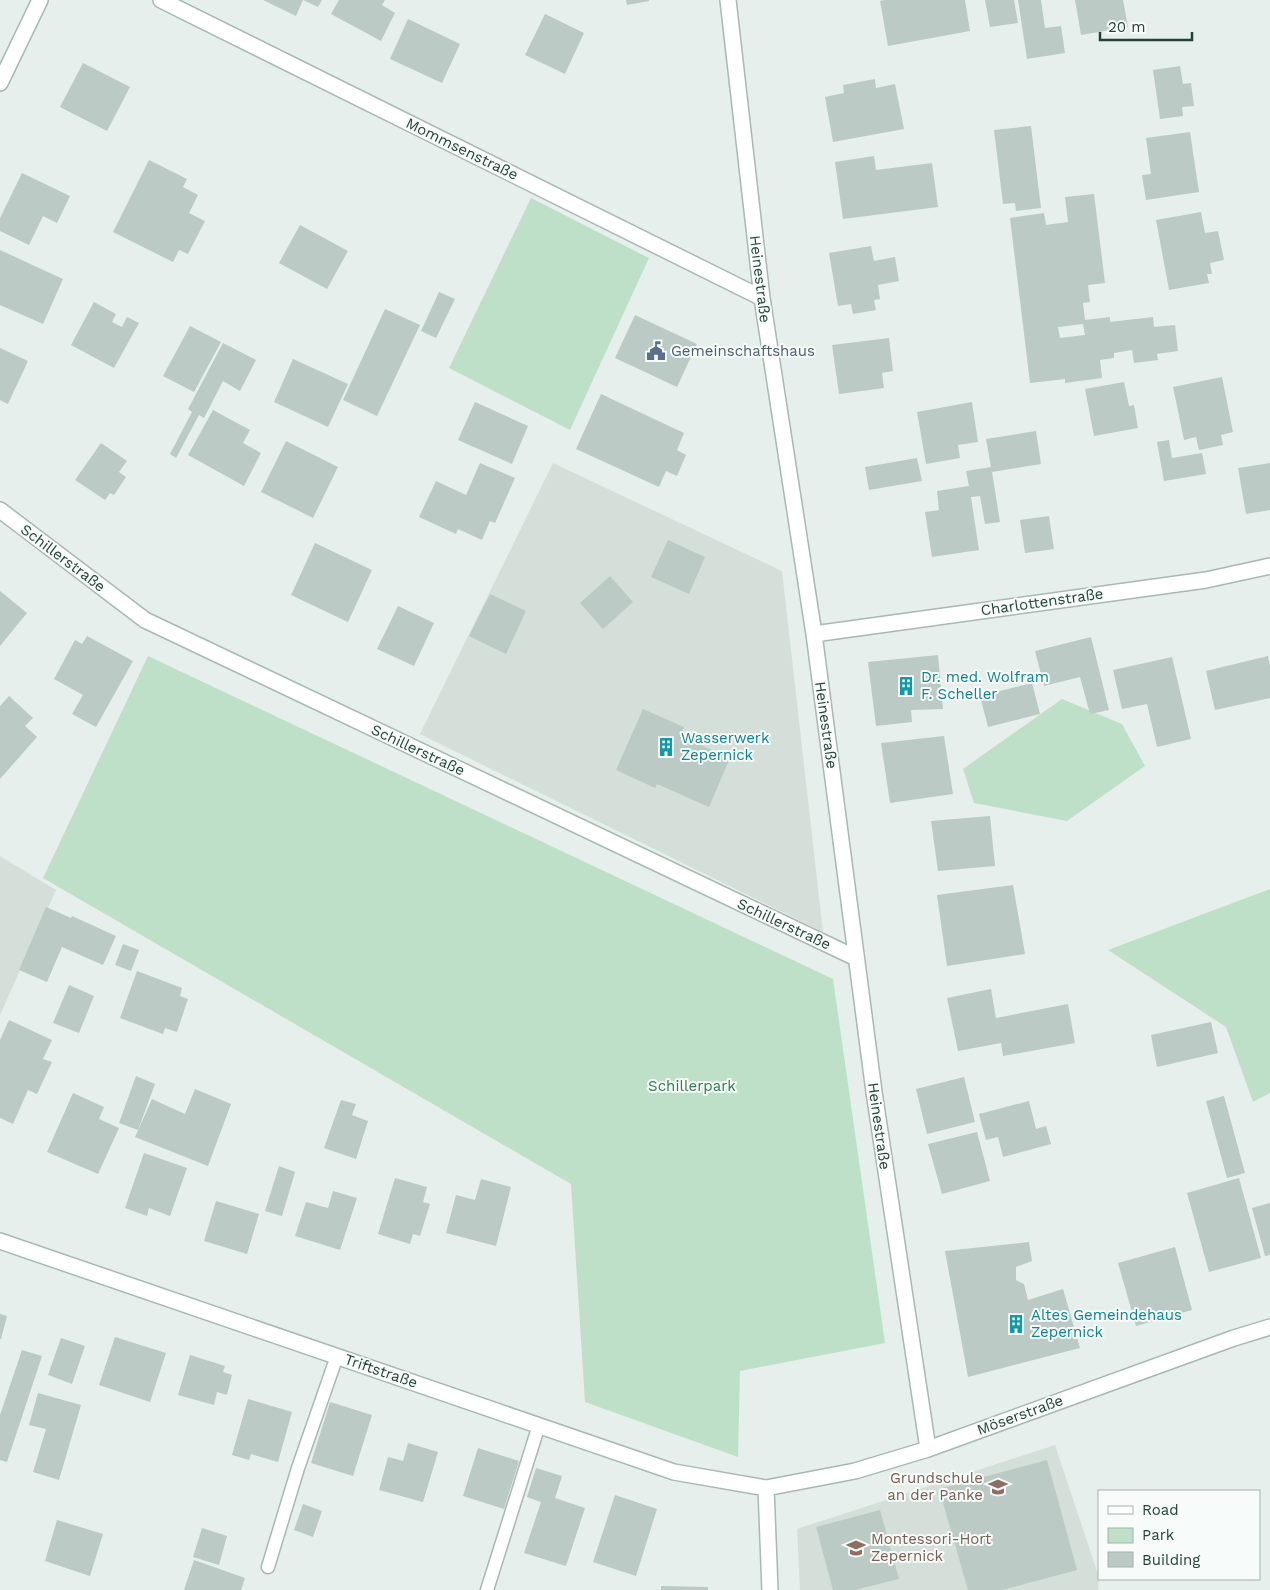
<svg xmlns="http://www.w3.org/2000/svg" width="1270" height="1590" font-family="'Work Sans',sans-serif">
  <rect width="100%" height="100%" fill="#e6efeb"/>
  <path fill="#d4dfda" d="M 553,463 L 782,571 L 823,932 L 420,734 Z
    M 0,856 L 56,890 L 0,1015 Z
    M 1055,1445 L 1099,1577 L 1098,1590 L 800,1590 L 797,1529 Z"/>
  <path fill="#bfe0c8" d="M 531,198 L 649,258 L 570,430 L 449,368 Z
    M 148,656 L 833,979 L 885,1343 L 740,1371 L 738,1457 L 585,1402 L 571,1184 L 43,878 Z
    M 1062,699 L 1122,724 L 1145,766 L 1067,821 L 974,803 L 963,769 Z
    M 1270,889 L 1270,1093 L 1253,1102 L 1226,1027 L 1108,950 Z"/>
  <path fill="#bbcac4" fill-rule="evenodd" d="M 263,0 L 322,0 L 318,7 L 303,0 L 296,16 Z
    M 339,0 L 385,0 L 382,5 L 395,13 L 381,41 L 331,14 Z
    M 626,0 L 649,0 L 649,1 L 627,5 Z
    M 885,0 L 965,0 L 970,31 L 888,46 L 880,1 Z
    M 985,0 L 1014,0 L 1018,23 L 990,27 Z
    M 1018,0 L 1041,0 L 1045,28 L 1061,26 L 1065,53 L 1027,59 Z
    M 1075,0 L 1123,0 L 1128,27 L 1081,35 Z
    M 545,14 L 584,33 L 565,74 L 525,55 Z
    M 408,19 L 460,44 L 442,83 L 390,59 Z
    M 83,63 L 130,87 L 107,131 L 60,107 Z
    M 1180,66 L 1183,84 L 1191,83 L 1194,106 L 1182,107 L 1183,116 L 1160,119 L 1153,70 Z
    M 875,79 L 876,88 L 895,84 L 904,129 L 833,142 L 825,97 L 844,93 L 843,85 Z
    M 1031,126 L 1041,208 L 1016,211 L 1015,203 L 1003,204 L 994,130 Z
    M 1190,132 L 1199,192 L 1146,200 L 1142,175 L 1151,174 L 1146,138 Z
    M 874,156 L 876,170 L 932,163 L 938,207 L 843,219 L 835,162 Z
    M 149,160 L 187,179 L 183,187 L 198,195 L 189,213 L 205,221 L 188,254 L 179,250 L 173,262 L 113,232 Z
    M 22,173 L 70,196 L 57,223 L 43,216 L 29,245 L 0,231 L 0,218 Z
    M 1094,194 L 1105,283 L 1088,285 L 1090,302 L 1083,303 L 1085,320 L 1110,317 L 1110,322 L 1153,317 L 1154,327 L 1175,325 L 1178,351 L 1157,354 L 1158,360 L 1134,363 L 1132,350 L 1114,353 L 1114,358 L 1100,360 L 1102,378 L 1065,383 L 1065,379 L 1030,383 L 1010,218 L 1044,213 L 1046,225 L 1068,222 L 1065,197 ZM 1083,324 L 1085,335 L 1060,338 L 1058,327 Z
    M 1201,212 L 1205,233 L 1218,231 L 1224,260 L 1210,263 L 1212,274 L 1207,274 L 1209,283 L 1169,290 L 1156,220 Z
    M 300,225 L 348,251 L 327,289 L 279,263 Z
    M 871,246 L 874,261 L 895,257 L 899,281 L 878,285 L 880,299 L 874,300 L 876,310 L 853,314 L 851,304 L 838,306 L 829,253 Z
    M 0,250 L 63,279 L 43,324 L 0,305 Z
    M 439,292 L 455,299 L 436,338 L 421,331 Z
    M 94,302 L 116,314 L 112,322 L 122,327 L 127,317 L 139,323 L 114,368 L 71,345 Z
    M 385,309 L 420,325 L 377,416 L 343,400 Z
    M 635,315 L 697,344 L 677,387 L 615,358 Z
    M 190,326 L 221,342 L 194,392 L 163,376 Z
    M 889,338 L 893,371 L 882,373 L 884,388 L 839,394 L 832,345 Z
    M 223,343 L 256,360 L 240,391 L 223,381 L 204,418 L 199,415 L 176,458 L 170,454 L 192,412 L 188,409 Z
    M 0,348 L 28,361 L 8,404 L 0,400 Z
    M 293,359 L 348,384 L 328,427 L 274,402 Z
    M 1222,377 L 1233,432 L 1221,435 L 1223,445 L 1199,450 L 1196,437 L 1184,440 L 1173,387 Z
    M 1124,382 L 1129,406 L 1134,405 L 1138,428 L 1094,436 L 1085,389 Z
    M 601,394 L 684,433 L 677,450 L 686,455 L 677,476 L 666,471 L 659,487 L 576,449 Z
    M 475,402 L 528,426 L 512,464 L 458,440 Z
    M 972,402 L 978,442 L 958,445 L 960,458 L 926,464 L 917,412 Z
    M 213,410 L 250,430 L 243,443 L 261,453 L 244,486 L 188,455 Z
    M 1036,431 L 1041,464 L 992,472 L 1000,522 L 985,524 L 980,496 L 971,497 L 979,550 L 932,557 L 925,512 L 939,510 L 937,491 L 969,486 L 966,471 L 991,467 L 986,439 Z
    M 1169,440 L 1172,458 L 1202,453 L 1206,474 L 1164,481 L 1157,442 Z
    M 286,441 L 338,467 L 313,518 L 261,492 Z
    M 101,443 L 127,461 L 119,472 L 126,477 L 114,495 L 110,493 L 105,500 L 75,480 Z
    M 917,458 L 922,481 L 869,490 L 865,467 Z
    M 480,463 L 515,478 L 495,523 L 490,521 L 482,540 L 458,529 L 456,534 L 419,517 L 436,481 L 466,495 Z
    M 1270,463 L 1270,510 L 1246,514 L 1238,468 Z
    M 1049,516 L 1054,549 L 1025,553 L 1020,520 Z
    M 668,540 L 705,557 L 689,594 L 651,577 Z
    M 315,543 L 372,570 L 348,622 L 291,595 Z
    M 610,576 L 633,602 L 603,629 L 580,603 Z
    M 0,591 L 27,613 L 0,646 Z
    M 490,594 L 526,611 L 506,654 L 469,636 Z
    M 398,606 L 434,623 L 414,666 L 377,649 Z
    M 87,636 L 133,661 L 96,727 L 72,714 L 83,695 L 54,679 L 75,640 L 82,644 Z
    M 1091,637 L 1109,710 L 1090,714 L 1080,677 L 1044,686 L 1035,651 Z
    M 938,655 L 943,709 L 911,710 L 912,722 L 876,726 L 868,662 Z
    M 1268,656 L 1270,666 L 1270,698 L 1215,710 L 1206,671 Z
    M 1172,657 L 1191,739 L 1157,747 L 1147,704 L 1122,709 L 1113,670 Z
    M 1032,683 L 1040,714 L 988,727 L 980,696 Z
    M 9,696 L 33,718 L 25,726 L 37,737 L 0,779 L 0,706 Z
    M 643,709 L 684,727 L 680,736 L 730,758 L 709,807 L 657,784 L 655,788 L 616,770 Z
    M 944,736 L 953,794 L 890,803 L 881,743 Z
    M 990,816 L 995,866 L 938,871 L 931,821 Z
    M 1013,885 L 1025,954 L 947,966 L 937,895 Z
    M 46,907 L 71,918 L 72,916 L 116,936 L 103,965 L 62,947 L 47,982 L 19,970 Z
    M 123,944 L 139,950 L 131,971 L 115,965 Z
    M 137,971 L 182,988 L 180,996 L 188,999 L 177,1032 L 165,1028 L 163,1034 L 120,1018 Z
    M 69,985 L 94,996 L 79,1033 L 53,1023 Z
    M 991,989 L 996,1018 L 1068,1004 L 1075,1043 L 1003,1056 L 1001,1043 L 958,1051 L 947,998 Z
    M 9,1020 L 52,1040 L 43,1059 L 52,1062 L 37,1094 L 28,1090 L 13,1124 L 0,1118 L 0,1040 Z
    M 1211,1022 L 1218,1053 L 1157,1067 L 1151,1035 Z
    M 136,1076 L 155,1084 L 138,1130 L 119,1123 Z
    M 964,1077 L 975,1122 L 927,1134 L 916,1089 Z
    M 195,1089 L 231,1104 L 208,1166 L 135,1137 L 152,1099 L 185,1114 Z
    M 73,1093 L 104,1107 L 99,1119 L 119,1128 L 98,1174 L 47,1152 Z
    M 1224,1096 L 1245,1173 L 1227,1178 L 1206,1101 Z
    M 341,1100 L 356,1104 L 352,1115 L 368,1121 L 356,1159 L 324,1148 Z
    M 1029,1101 L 1036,1129 L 1046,1126 L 1051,1144 L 1003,1157 L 998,1137 L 986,1140 L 979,1114 Z
    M 977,1132 L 990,1181 L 942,1194 L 928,1144 Z
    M 144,1153 L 187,1168 L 170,1216 L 149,1208 L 147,1216 L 125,1208 Z
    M 279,1166 L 295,1172 L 282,1216 L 265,1211 Z
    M 395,1178 L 427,1187 L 423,1202 L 430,1204 L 420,1236 L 413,1234 L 410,1244 L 378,1234 Z
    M 1239,1178 L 1261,1258 L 1209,1272 L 1187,1193 Z
    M 481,1179 L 511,1187 L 496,1246 L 446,1233 L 456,1195 L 475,1200 Z
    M 333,1191 L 357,1198 L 340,1250 L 295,1236 L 306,1202 L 328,1208 Z
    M 216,1201 L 259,1214 L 247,1254 L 204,1241 Z
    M 1270,1203 L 1270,1255 L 1265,1256 L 1252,1208 Z
    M 1029,1242 L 1032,1261 L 1016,1267 L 1016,1280 L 1024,1284 L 1028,1300 L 1063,1289 L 1080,1348 L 968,1377 L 945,1251 Z
    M 1175,1247 L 1192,1310 L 1136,1326 L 1118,1263 Z
    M 0,1314 L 7,1316 L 1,1339 L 0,1339 Z
    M 115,1337 L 166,1353 L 150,1402 L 99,1385 Z
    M 61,1338 L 85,1346 L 72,1384 L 48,1375 Z
    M 22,1350 L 42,1356 L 7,1462 L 0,1460 L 0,1415 Z
    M 190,1355 L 225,1366 L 223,1372 L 232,1375 L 227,1395 L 217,1392 L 214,1405 L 178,1395 Z
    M 38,1393 L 81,1405 L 59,1480 L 33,1472 L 46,1429 L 29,1425 Z
    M 248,1399 L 292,1412 L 278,1462 L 251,1454 L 249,1460 L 232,1455 Z
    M 330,1402 L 372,1415 L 353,1476 L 311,1463 Z
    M 408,1443 L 438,1452 L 423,1502 L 379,1490 L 388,1457 L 403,1461 Z
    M 478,1448 L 519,1461 L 504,1509 L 463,1496 Z
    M 1047,1460 L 1077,1570 L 1002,1590 L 968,1590 L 939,1489 Z
    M 536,1468 L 562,1476 L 555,1498 L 585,1508 L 566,1566 L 524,1553 L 541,1502 L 527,1497 Z
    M 615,1495 L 657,1509 L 636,1576 L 593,1562 Z
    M 303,1504 L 322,1511 L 313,1537 L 294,1530 Z
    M 880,1510 L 899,1579 L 855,1590 L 833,1590 L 816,1527 Z
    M 57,1520 L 103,1534 L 90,1576 L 45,1561 Z
    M 202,1528 L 227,1536 L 219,1565 L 193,1557 Z
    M 194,1560 L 245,1578 L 241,1590 L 184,1590 Z
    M 661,1586 L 708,1587 L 708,1590 L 661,1590 Z"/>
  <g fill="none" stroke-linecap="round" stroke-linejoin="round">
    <g stroke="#a8b8b2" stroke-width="15">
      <path id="lane" d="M 268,1567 L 298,1468 L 337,1356
        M 487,1590 L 539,1425"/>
    </g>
    <g stroke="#a8b8b2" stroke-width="18">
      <path id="street" d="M 161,0 L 762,298
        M 728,0 L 762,298 L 814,634 L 874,1092 L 928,1449
        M 0,83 L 40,0
        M 0,510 L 145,620 L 856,958
        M 814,634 L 1206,580 L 1270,566
        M 0,1241 L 674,1472 L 766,1488 L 855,1471 L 928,1449 L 1234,1338 L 1270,1327
        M 766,1488 L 770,1590"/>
    </g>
    <use href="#lane" stroke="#fff" stroke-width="12"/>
    <use href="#street" stroke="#fff" stroke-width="15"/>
  </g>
  <defs>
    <g id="civic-bare" transform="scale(1.5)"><path d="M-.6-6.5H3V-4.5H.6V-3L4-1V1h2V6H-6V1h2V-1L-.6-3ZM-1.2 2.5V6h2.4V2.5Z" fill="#5c6f8a" stroke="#f7fbf9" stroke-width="2.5" paint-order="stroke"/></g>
    <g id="building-bare" transform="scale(1.5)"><path d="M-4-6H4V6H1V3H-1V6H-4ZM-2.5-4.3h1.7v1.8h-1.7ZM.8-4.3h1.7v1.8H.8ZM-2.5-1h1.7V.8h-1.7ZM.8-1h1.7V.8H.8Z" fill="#0f9aa8" stroke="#f7fbf9" stroke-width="2.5" paint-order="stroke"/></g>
    <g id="school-bare" transform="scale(1.5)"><path d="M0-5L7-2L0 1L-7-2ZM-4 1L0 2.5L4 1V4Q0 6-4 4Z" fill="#8d6e63" stroke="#f7fbf9" stroke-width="2.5" paint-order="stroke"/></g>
  </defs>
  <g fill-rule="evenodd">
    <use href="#civic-bare" x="656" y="351"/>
    <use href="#building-bare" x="906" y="686"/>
    <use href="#building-bare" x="666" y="747"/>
    <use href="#building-bare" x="1016" y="1324"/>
    <use href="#school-bare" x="998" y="1487"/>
    <use href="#school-bare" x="856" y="1548"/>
  </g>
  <g text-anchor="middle" stroke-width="4" stroke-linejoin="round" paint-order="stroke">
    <g font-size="15" fill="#24423a" stroke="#f7fbf9">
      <text transform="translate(462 149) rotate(26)" y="5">Mommsenstraße</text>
      <text transform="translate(760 279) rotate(83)" y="5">Heinestraße</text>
      <text transform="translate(63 558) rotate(37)" y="5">Schillerstraße</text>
      <text transform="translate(1042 602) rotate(-8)" y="5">Charlottenstraße</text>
      <text transform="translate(826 725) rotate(82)" y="5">Heinestraße</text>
      <text transform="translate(418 750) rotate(25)" y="5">Schillerstraße</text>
      <text transform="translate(784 924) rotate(25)" y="5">Schillerstraße</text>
      <text transform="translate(879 1126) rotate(82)" y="5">Heinestraße</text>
      <text transform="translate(381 1371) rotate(19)" y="5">Triftstraße</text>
      <text transform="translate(1020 1415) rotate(-20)" y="5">Möserstraße</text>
    </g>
    <g font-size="15" fill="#4e5e75" stroke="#f7fbf9" text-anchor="start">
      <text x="671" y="356">Gemeinschaftshaus</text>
    </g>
    <g font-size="15" fill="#0d838f" stroke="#f7fbf9" text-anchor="start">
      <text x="921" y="682">Dr. med. Wolfram<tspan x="921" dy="17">F. Scheller</tspan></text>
      <text x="681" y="743">Wasserwerk<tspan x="681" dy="17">Zepernick</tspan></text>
      <text x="1031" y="1320">Altes Gemeindehaus<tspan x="1031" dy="17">Zepernick</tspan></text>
    </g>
    <g font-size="15" fill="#2d7a4b" stroke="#f7fbf9">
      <text x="692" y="1091">Schillerpark</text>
    </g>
    <g font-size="15" fill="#785e54" stroke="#f7fbf9" text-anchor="end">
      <text x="983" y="1483">Grundschule<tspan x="983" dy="17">an der Panke</tspan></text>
      <text x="871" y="1544" text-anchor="start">Montessori-Hort<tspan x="871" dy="17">Zepernick</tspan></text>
    </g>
  </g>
  <rect x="1098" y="1490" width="162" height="90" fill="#f7fbf9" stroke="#a3b1ad"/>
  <rect x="1108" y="1506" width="25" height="8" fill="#ffffff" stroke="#a3b1ad"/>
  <text x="1142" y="1515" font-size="15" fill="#24423a">Road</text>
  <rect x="1108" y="1528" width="25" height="15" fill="#bfe0c8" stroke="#a3b1ad"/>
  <text x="1142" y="1540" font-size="15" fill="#24423a">Park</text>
  <rect x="1108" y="1552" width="25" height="15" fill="#bbcac4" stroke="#a3b1ad"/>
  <text x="1142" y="1565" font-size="15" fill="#24423a">Building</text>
  <path d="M1100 32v8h92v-8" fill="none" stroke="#24423a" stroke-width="2.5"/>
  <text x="1108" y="32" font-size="15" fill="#24423a" stroke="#f7fbf9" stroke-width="4" paint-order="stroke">20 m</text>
</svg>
